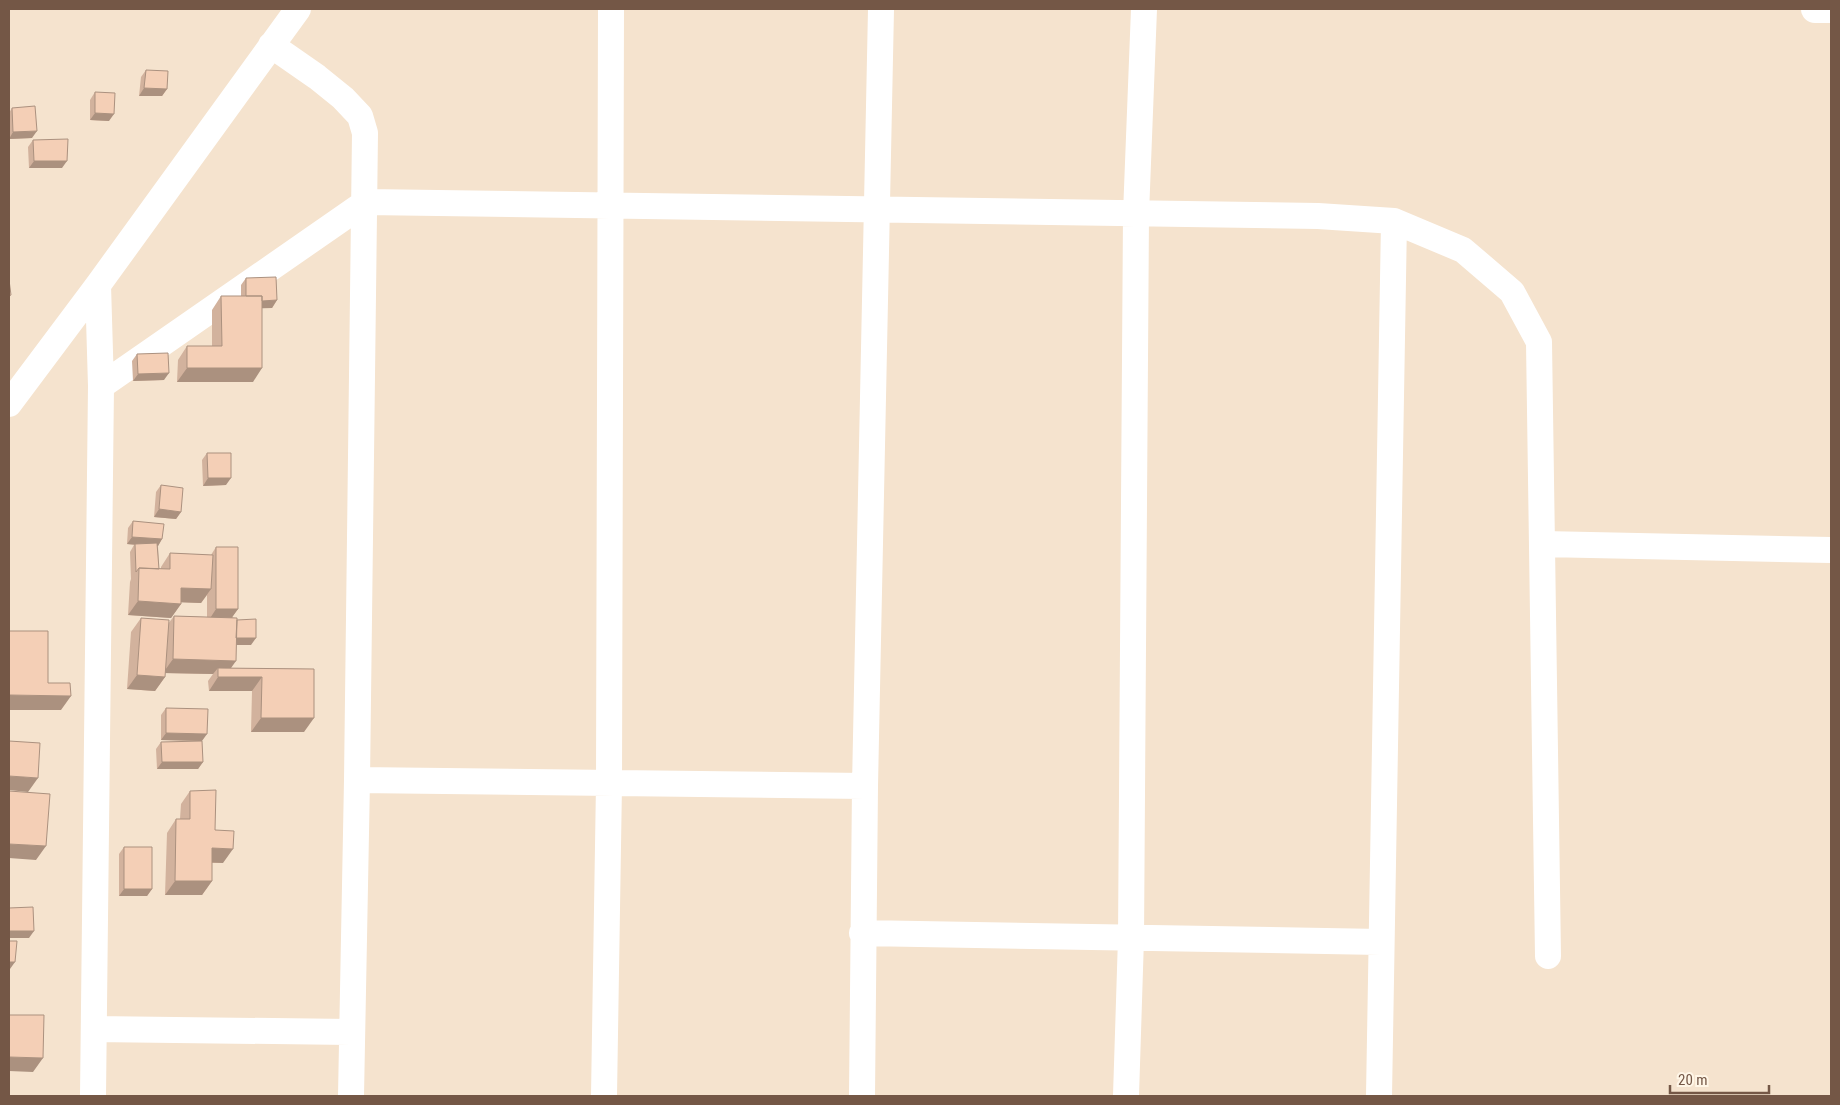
<svg xmlns="http://www.w3.org/2000/svg" width="1840" height="1105" font-family="'Roboto Condensed',sans-serif">
  <rect width="100%" height="100%" fill="#fdf2df"/>
  <path fill="#f5e3ce" d="M 9,9 L 1831,9 L 1831,1096 L 9,1096 Z"/>
  <g fill="none" stroke-linecap="round" stroke-linejoin="round">
    <path stroke="#fff" stroke-width="26" d="M 271,45 L 317,77 L 343,98 L 360,116 L 365,133 L 357,780 L 351,1096
      M 101,386 L 366,202 L 1318,216 L 1394,221 L 1463,250 L 1512,292 L 1539,342 L 1548,956
      M 9,404 L 98,285 L 298,9
      M 1543,544 L 1831,550
      M 357,780 L 865,786
      M 862,933 L 1381,942
      M 94,1029 L 351,1032
      M 93,1096 L 101,386 L 98,285
      M 604,1096 L 609,784 L 611,9
      M 862,1096 L 865,786 L 881,9
      M 1126,1096 L 1131,938 L 1136,214 L 1144,9
      M 1379,1096 L 1394,221"/>
    <path stroke="#fff" stroke-width="28" d="M 1815,9 L 1831,9"/>
  </g>
  <path fill="#d2b29d" d="M 146,70 L 167,89 L 162,96 L 139,96 L 141,77 Z
    M 95,92 L 109,121 L 90,120 L 90,100 Z
    M 12,108 L 32,138 L 9,139 L 9,113 Z
    M 33,140 L 62,168 L 29,168 L 28,147 Z
    M 246,278 L 277,300 L 272,308 L 262,308 L 253,382 L 177,382 L 178,360 L 187,346 L 212,346 L 212,310 L 221,296 L 241,296 L 241,285 Z
    M 137,354 L 164,380 L 133,381 L 132,361 Z
    M 207,453 L 226,485 L 203,486 L 202,460 Z
    M 161,485 L 181,512 L 176,519 L 154,517 L 156,492 Z
    M 133,521 L 162,539 L 158,546 L 159,569 L 161,569 L 161,567 L 170,553 L 211,555 L 216,547 L 238,609 L 232,617 L 237,620 L 251,645 L 236,645 L 231,668 L 314,669 L 304,732 L 251,732 L 252,691 L 209,691 L 208,681 L 213,674 L 165,673 L 165,677 L 155,691 L 127,689 L 131,632 L 141,618 L 168,624 L 174,616 L 207,617 L 207,595 L 201,603 L 181,602 L 181,604 L 171,618 L 128,615 L 130,582 L 131,579 L 130,552 L 134,545 L 127,544 L 128,528 Z
    M 166,708 L 202,741 L 161,740 L 161,715 Z
    M 161,742 L 203,762 L 198,769 L 157,769 L 156,749 Z
    M 190,791 L 215,830 L 223,863 L 212,863 L 212,881 L 202,895 L 165,895 L 167,833 L 176,819 L 180,819 L 181,804 Z
    M 124,847 L 152,889 L 147,896 L 119,896 L 119,854 Z"/>
  <path fill="#ab917f" d="M 144,88 L 167,89 L 162,96 L 139,96 Z
    M 95,113 L 114,114 L 109,121 L 90,120 Z
    M 37,131 L 32,138 L 9,139 L 13,132 Z
    M 34,161 L 67,161 L 62,168 L 29,168 Z
    M 277,300 L 272,308 L 242,309 L 246,302 Z
    M 187,368 L 262,368 L 253,382 L 177,382 Z
    M 169,373 L 164,380 L 133,381 L 138,374 Z
    M 208,478 L 231,478 L 226,485 L 203,486 Z
    M 159,509 L 181,512 L 176,519 L 154,517 Z
    M 132,537 L 162,539 L 158,546 L 127,544 Z
    M 181,588 L 211,589 L 201,603 L 171,602 Z
    M 138,601 L 181,604 L 171,618 L 128,615 Z
    M 216,609 L 238,609 L 228,623 L 207,623 Z
    M 234,638 L 256,638 L 251,645 L 229,645 Z
    M 173,659 L 236,661 L 226,675 L 218,668 L 213,674 L 163,673 Z
    M 137,675 L 165,677 L 155,691 L 127,689 Z
    M 218,677 L 262,677 L 252,691 L 209,691 Z
    M 9,695 L 71,696 L 61,710 L 9,710 Z
    M 261,718 L 314,718 L 304,732 L 251,732 Z
    M 166,733 L 207,734 L 202,741 L 161,740 Z
    M 162,762 L 203,762 L 198,769 L 157,769 Z
    M 9,776 L 38,778 L 28,792 L 9,790 Z
    M 9,844 L 46,846 L 36,860 L 9,858 Z
    M 212,848 L 233,849 L 223,863 L 203,862 Z
    M 175,881 L 212,881 L 202,895 L 165,895 Z
    M 124,889 L 152,889 L 147,896 L 119,896 Z
    M 9,931 L 34,931 L 29,938 L 9,938 Z
    M 9,962 L 15,962 L 10,969 L 9,969 Z
    M 9,1057 L 43,1058 L 33,1072 L 9,1071 Z"/>
  <path fill="#f4cfb6" stroke="#ab917f" d="M 146,70 L 168,71 L 167,89 L 144,88 Z
    M 95,92 L 115,93 L 114,114 L 95,113 Z
    M 35,106 L 37,131 L 13,132 L 12,108 Z
    M 68,139 L 67,161 L 34,161 L 33,140 Z
    M 276,277 L 277,300 L 262,301 L 262,296 L 246,296 L 246,278 Z
    M 9,280 L 11,295 L 9,296 Z
    M 221,296 L 262,296 L 262,368 L 187,368 L 187,346 L 222,346 Z
    M 168,353 L 169,373 L 138,374 L 137,354 Z
    M 207,453 L 231,453 L 231,478 L 208,478 Z
    M 161,485 L 183,488 L 181,512 L 159,509 Z
    M 133,521 L 164,524 L 162,539 L 132,537 Z
    M 157,543 L 159,569 L 139,568 L 136,572 L 135,544 Z
    M 216,547 L 238,547 L 238,609 L 216,609 Z
    M 170,553 L 213,555 L 211,589 L 181,588 L 181,604 L 138,601 L 139,568 L 170,569 Z
    M 174,616 L 237,618 L 236,661 L 173,659 Z
    M 141,618 L 169,620 L 165,677 L 137,675 Z
    M 256,619 L 256,638 L 236,638 L 237,620 Z
    M 9,631 L 48,631 L 48,683 L 70,683 L 71,696 L 9,695 Z
    M 218,668 L 314,669 L 314,718 L 261,718 L 262,677 L 218,677 Z
    M 166,708 L 208,709 L 207,734 L 166,733 Z
    M 9,741 L 40,743 L 38,778 L 9,776 Z
    M 202,741 L 203,762 L 162,762 L 161,742 Z
    M 216,790 L 215,830 L 234,831 L 233,849 L 212,848 L 212,881 L 175,881 L 176,819 L 190,819 L 190,791 Z
    M 9,791 L 50,794 L 46,846 L 9,844 Z
    M 124,847 L 152,847 L 152,889 L 124,889 Z
    M 33,907 L 34,931 L 9,931 L 9,908 Z
    M 9,941 L 17,941 L 15,962 L 9,962 Z
    M 9,1015 L 44,1015 L 43,1058 L 9,1057 Z"/>
  <rect width="1840" height="1105" fill="none" stroke="#745746" stroke-width="20"/>
  <path d="M1670 1085v8h99v-8" fill="none" stroke="#745746" stroke-width="2.5"/>
  <text x="1678" y="1085" font-size="15" fill="#745746" stroke="#fff6e7" stroke-width="4" paint-order="stroke">20 m</text>
</svg>
